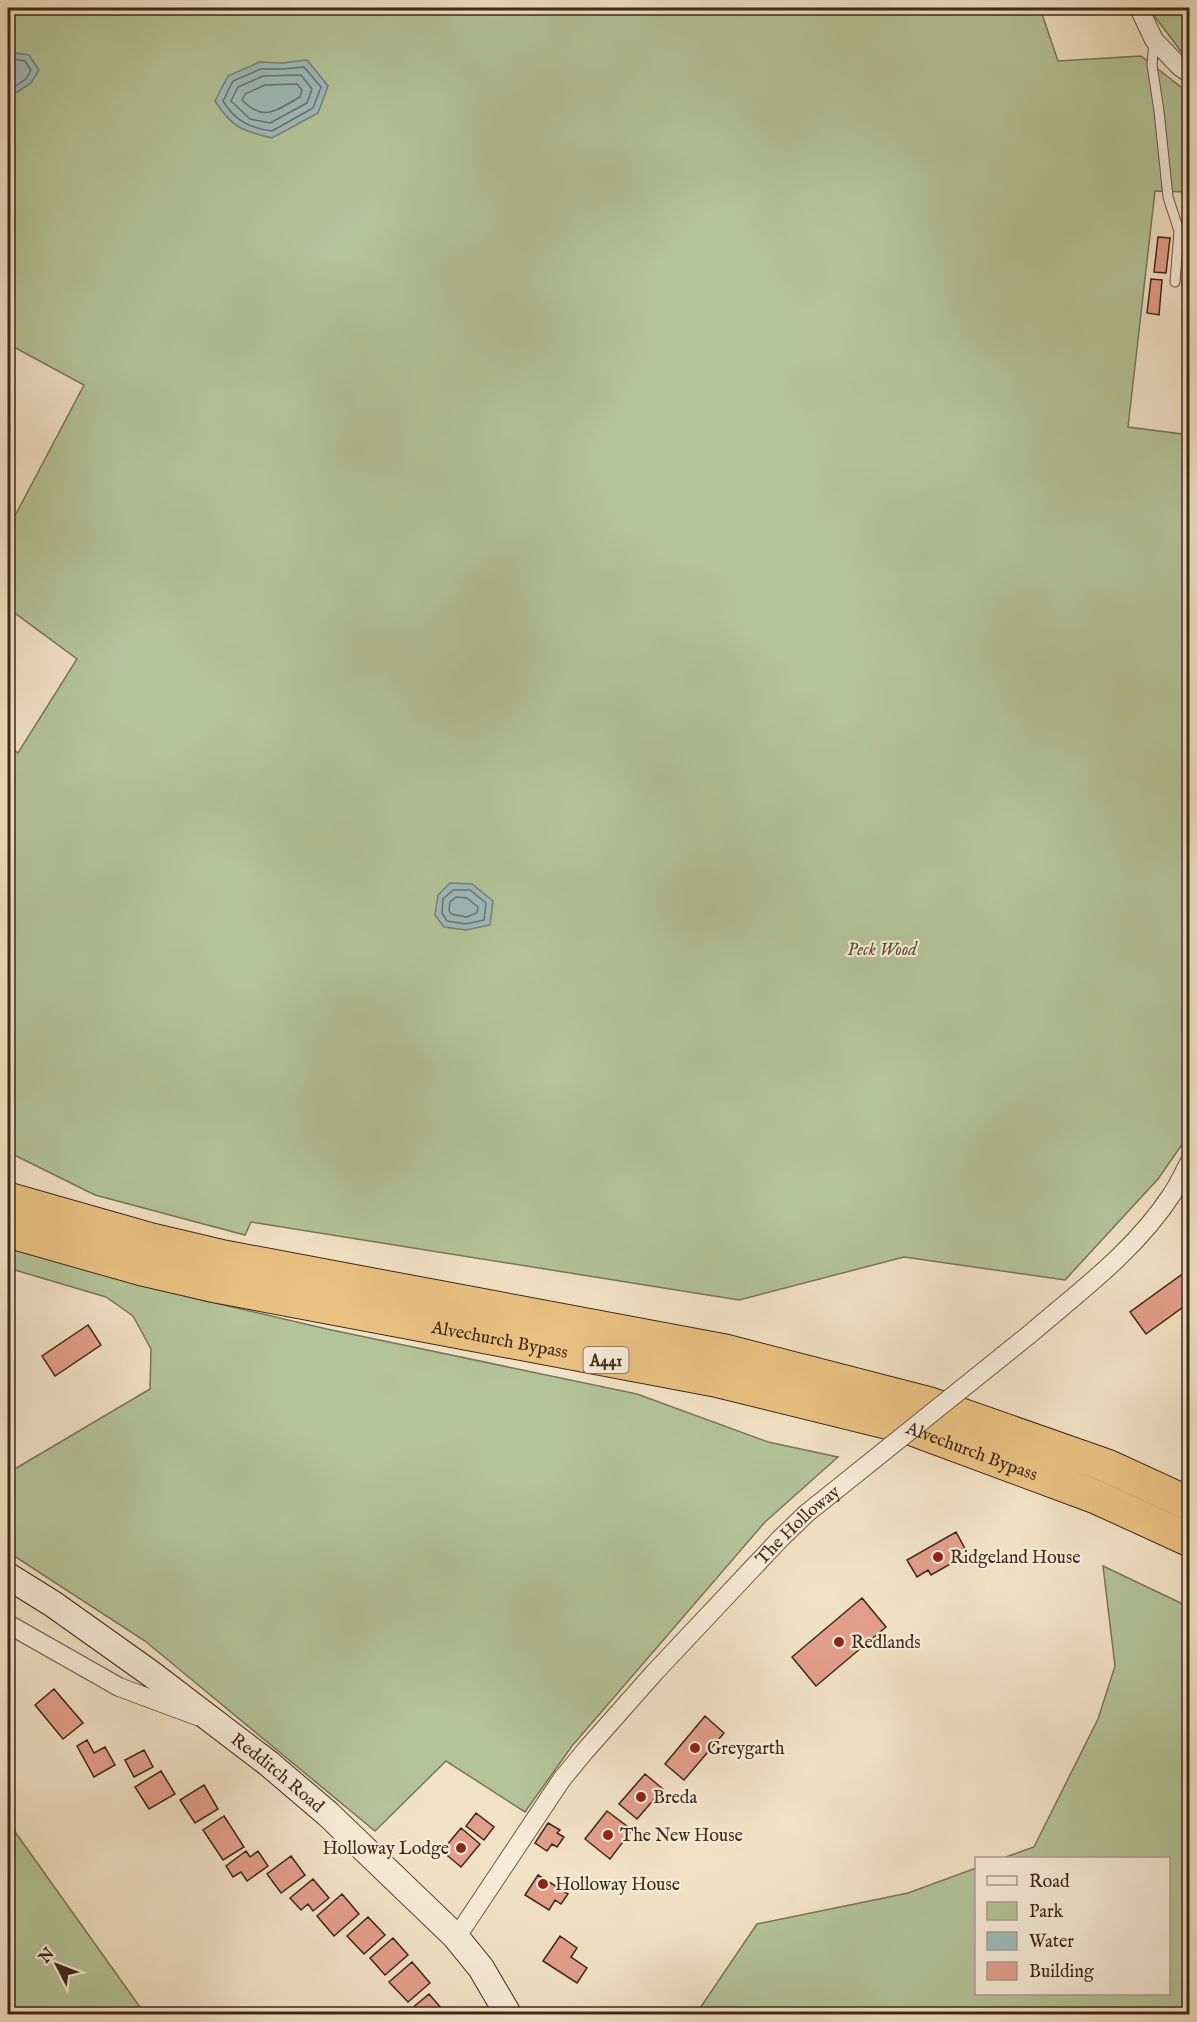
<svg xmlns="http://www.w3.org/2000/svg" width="1197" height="2022" font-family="'IM FELL English',serif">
  <rect width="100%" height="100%" fill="#f2e2c5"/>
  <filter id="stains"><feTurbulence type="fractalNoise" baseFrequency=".00333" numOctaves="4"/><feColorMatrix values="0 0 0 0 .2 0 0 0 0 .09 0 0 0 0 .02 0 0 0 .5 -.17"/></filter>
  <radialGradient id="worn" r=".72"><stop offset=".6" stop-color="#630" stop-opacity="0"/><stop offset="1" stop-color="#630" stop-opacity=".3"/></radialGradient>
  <path fill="#b4c499" stroke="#7a7659" stroke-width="1.5" d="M 8,8 L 1040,8 L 1058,61 L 1141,56 L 1190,94 L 1189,192 L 1155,191 L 1128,427 L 1190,435 L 1190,1133 L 1158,1179 L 1065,1280 L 904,1257 L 739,1300 L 251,1222 L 245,1235 L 95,1195 L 8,1152 L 8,745 L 18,753 L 77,659 L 8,608 L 8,529 L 84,385 L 12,346 L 8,352 Z
    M 1150,8 L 1189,8 L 1189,59 L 1183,54 L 1152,13 Z
    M 8,1245 L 190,1297 L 327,1329 L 637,1394 L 768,1442 L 838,1457 L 765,1522 L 572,1746 L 525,1812 L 446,1761 L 375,1831 L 145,1641 L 8,1552 L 8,1473 L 150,1389 L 151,1349 L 133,1316 L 106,1297 L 8,1268 Z
    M 1103,1566 L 1189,1607 L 1189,2014 L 696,2014 L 757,1924 L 908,1893 L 976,1868 L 976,1994 L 1168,1994 L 1168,1858 L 1003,1858 L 1034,1847 L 1098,1719 L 1115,1666 Z
    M 8,1822 L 145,2014 L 8,2014 Z"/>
  <path fill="#9dbcbd" stroke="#77817b" stroke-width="1.5" d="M 8,52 L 29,55 L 39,70 L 31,83 L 8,98 Z
    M 307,60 L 328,86 L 318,113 L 272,138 C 243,131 232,128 215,101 L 228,76 L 260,62 L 282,63 Z
    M 450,883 L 472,884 L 493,901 L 490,925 L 466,930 L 444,927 L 435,915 L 438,895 Z"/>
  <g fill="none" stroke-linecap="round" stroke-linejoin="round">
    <path stroke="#6e726b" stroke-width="1.5" d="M 8,58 L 25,61 L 31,70 L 26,79 L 8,91
      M 304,67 L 321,87 L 313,108 L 272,131 C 250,128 235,121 223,101 L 233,81 L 261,69 L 283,69 Z
      M 301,75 L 312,89 L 307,103 L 270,123 L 250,119 L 231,101 L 238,87 L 263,76 Z
      M 297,84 L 302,90 L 300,97 C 276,110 265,123 242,100 L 245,94 L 265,85 Z
      M 453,890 L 470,890 L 486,903 L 484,920 L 466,924 L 447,921 L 442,913 L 443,899 Z
      M 456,897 L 467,898 L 478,907 L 477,913 L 466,917 L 451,914 L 449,910 L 450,902 Z"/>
  </g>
  <path fill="#e39f8c" stroke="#3f2819" stroke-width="1.5" d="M 1158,237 L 1170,238 L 1166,273 L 1154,272 Z
    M 1151,279 L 1162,280 L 1159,315 L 1147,313 Z
    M 1188,1270 L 1190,1272 L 1190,1302 L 1146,1334 L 1130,1312 Z
    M 88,1325 L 101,1345 L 55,1376 L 42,1356 Z
    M 956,1532 L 968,1554 L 931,1575 L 928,1570 L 917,1577 L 907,1560 Z
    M 862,1598 L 886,1627 L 816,1686 L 792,1657 Z
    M 54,1689 L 83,1723 L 63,1739 L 35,1705 Z
    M 705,1716 L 724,1733 L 684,1780 L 665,1764 Z
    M 87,1740 L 94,1753 L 105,1747 L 115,1765 L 94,1777 L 77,1746 Z
    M 144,1750 L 153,1767 L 134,1777 L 125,1760 Z
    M 161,1771 L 175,1794 L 149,1809 L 135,1787 Z
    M 645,1774 L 663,1789 L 637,1819 L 619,1804 Z
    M 204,1785 L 218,1809 L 195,1823 L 180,1800 Z
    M 607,1811 L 632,1830 L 610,1859 L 585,1839 Z
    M 476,1813 L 494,1827 L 484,1840 L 466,1826 Z
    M 224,1816 L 244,1847 L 223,1860 L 203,1830 Z
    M 548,1823 L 560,1830 L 557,1833 L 564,1837 L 557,1847 L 552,1844 L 547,1851 L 535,1843 Z
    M 461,1828 L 480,1844 L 461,1867 L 442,1851 Z
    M 246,1851 L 250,1857 L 258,1851 L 268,1866 L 247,1881 L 241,1872 L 233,1877 L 226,1866 Z
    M 291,1856 L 305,1875 L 281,1893 L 267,1874 Z
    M 538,1875 L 568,1894 L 561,1904 L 555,1900 L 549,1910 L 525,1895 Z
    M 313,1879 L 329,1898 L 313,1911 L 308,1904 L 301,1910 L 290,1898 Z
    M 342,1894 L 359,1914 L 334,1936 L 317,1916 Z
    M 368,1917 L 385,1935 L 364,1954 L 347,1936 Z
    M 560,1936 L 577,1948 L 571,1957 L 587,1968 L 577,1983 L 543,1961 Z
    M 393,1938 L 408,1955 L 385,1975 L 370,1958 Z
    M 412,1962 L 430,1983 L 408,2002 L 389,1982 Z
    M 429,1994 L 442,2009 L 436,2014 L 405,2014 Z"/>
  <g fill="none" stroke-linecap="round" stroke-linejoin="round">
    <g stroke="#6c5644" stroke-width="11">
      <path id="lane" d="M 1154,40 L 1152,65 L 1159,111 L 1168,197 L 1179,231 L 1175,282"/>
    </g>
    <g stroke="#6c5644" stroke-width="20">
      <g id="street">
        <path d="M 1139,8 L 1154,40 L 1180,67 L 1190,74"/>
        <path d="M 1030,1334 C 1080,1291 1136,1250 1172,1194 C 1179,1184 1184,1172 1190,1161"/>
        <path d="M 8,1624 L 119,1687 L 197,1716"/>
        <path id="s1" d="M 455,1936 L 464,1926 L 562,1779 L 585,1751 L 654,1673 L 780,1539 L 807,1513 L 857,1473"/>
      </g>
    </g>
    <g stroke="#3f2819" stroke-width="28">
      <g id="secondary">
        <path id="s2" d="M 8,1576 L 53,1604 L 150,1673 L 268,1763 L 328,1814 L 455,1936 L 481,1968 L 508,2014"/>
      </g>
    </g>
    <g stroke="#3f2819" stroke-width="35">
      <g id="highway">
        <path d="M 8,1199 L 152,1240 L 224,1257 L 725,1351 L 930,1404 L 1107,1466 L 1190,1504"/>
        <path id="s3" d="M 8,1231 L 142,1269 L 211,1285 L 715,1380 L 910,1428 L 1096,1497 L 1190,1540"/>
      </g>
    </g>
    <use href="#lane" stroke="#f7ecd9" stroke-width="9"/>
    <use href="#street" stroke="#f7ecd9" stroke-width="18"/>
    <use href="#secondary" stroke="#f7ecd9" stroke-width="26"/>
    <use href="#highway" stroke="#e9c182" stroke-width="33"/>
    <g stroke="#6c5644" stroke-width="20" stroke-linecap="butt">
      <path id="street-bridge" d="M 857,1473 L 1030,1334"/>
    </g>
    <use href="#street-bridge" stroke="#f7ecd9" stroke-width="18"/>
  </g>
  <g fill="#8f2418" stroke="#f7ecd9" stroke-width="2">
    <circle cx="938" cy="1557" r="6"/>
    <circle cx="839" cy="1642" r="6"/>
    <circle cx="695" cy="1748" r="6"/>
    <circle cx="641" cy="1797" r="6"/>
    <circle cx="608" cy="1835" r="6"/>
    <circle cx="461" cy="1848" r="6"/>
    <circle cx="543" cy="1884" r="6"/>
  </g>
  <g text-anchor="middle" stroke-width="4.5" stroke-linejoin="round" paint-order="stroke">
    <rect fill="#f7ecd9" stroke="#766353" stroke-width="1.5" x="583.5" y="1347" width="45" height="26" rx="4.5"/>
    <g font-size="16" font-weight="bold" fill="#3f2819">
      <text x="606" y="1366">A441</text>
    </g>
    <g font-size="18" font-style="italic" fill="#5c4f39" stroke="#f7ecd9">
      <text x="882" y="955">Peck Wood</text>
    </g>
    <g font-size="18" fill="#3f2819" stroke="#f7ecd9">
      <text dy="6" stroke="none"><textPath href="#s3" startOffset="504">Alvechurch Bypass</textPath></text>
      <text dy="6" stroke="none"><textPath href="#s3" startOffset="990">Alvechurch Bypass</textPath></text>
      <text dy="6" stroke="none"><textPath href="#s1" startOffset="537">The Holloway</textPath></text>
      <text dy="6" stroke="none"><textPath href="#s2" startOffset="334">Redditch Road</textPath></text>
    </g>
    <g font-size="18" fill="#3f2819" stroke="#f7ecd9" text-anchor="start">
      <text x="950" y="1563">Ridgeland House</text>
      <text x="851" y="1648">Redlands</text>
      <text x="707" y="1754">Greygarth</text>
      <text x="653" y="1803">Breda</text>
      <text x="620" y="1841">The New House</text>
      <text x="449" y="1854" text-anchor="end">Holloway Lodge</text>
      <text x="555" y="1890">Holloway House</text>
    </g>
  </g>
  <rect width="1197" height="2022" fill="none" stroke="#f2e2c5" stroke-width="30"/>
  <rect x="9" y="9" width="1179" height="2004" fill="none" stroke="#3f2819" stroke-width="3"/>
  <rect x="15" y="15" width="1167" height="1992" fill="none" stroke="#3f2819" stroke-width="1.5"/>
  <rect x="975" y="1857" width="195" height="138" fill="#f7ecd9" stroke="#ad9e8c" stroke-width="1.5"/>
  <rect x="987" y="1876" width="30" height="9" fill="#f7ecd9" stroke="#ad9e8c" stroke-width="1.5"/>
  <text x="1029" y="1887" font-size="18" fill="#3f2819">Road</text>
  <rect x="987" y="1902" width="30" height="18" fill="#b4c499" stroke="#ad9e8c" stroke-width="1.5"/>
  <text x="1029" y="1917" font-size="18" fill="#3f2819">Park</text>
  <rect x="987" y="1932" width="30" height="18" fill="#9dbcbd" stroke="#ad9e8c" stroke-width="1.5"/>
  <text x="1029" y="1947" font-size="18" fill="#3f2819">Water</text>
  <rect x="987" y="1962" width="30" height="18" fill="#e39f8c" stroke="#ad9e8c" stroke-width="1.5"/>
  <text x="1029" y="1977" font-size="18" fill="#3f2819">Building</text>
  <g transform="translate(57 1965) rotate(312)" stroke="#f7ecd9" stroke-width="4.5" paint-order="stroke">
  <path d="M0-4.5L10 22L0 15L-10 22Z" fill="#3f2819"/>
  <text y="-9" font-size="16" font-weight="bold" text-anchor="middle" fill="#3f2819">N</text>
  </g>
  <rect width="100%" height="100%" filter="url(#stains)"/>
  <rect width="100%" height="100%" fill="url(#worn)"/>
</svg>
